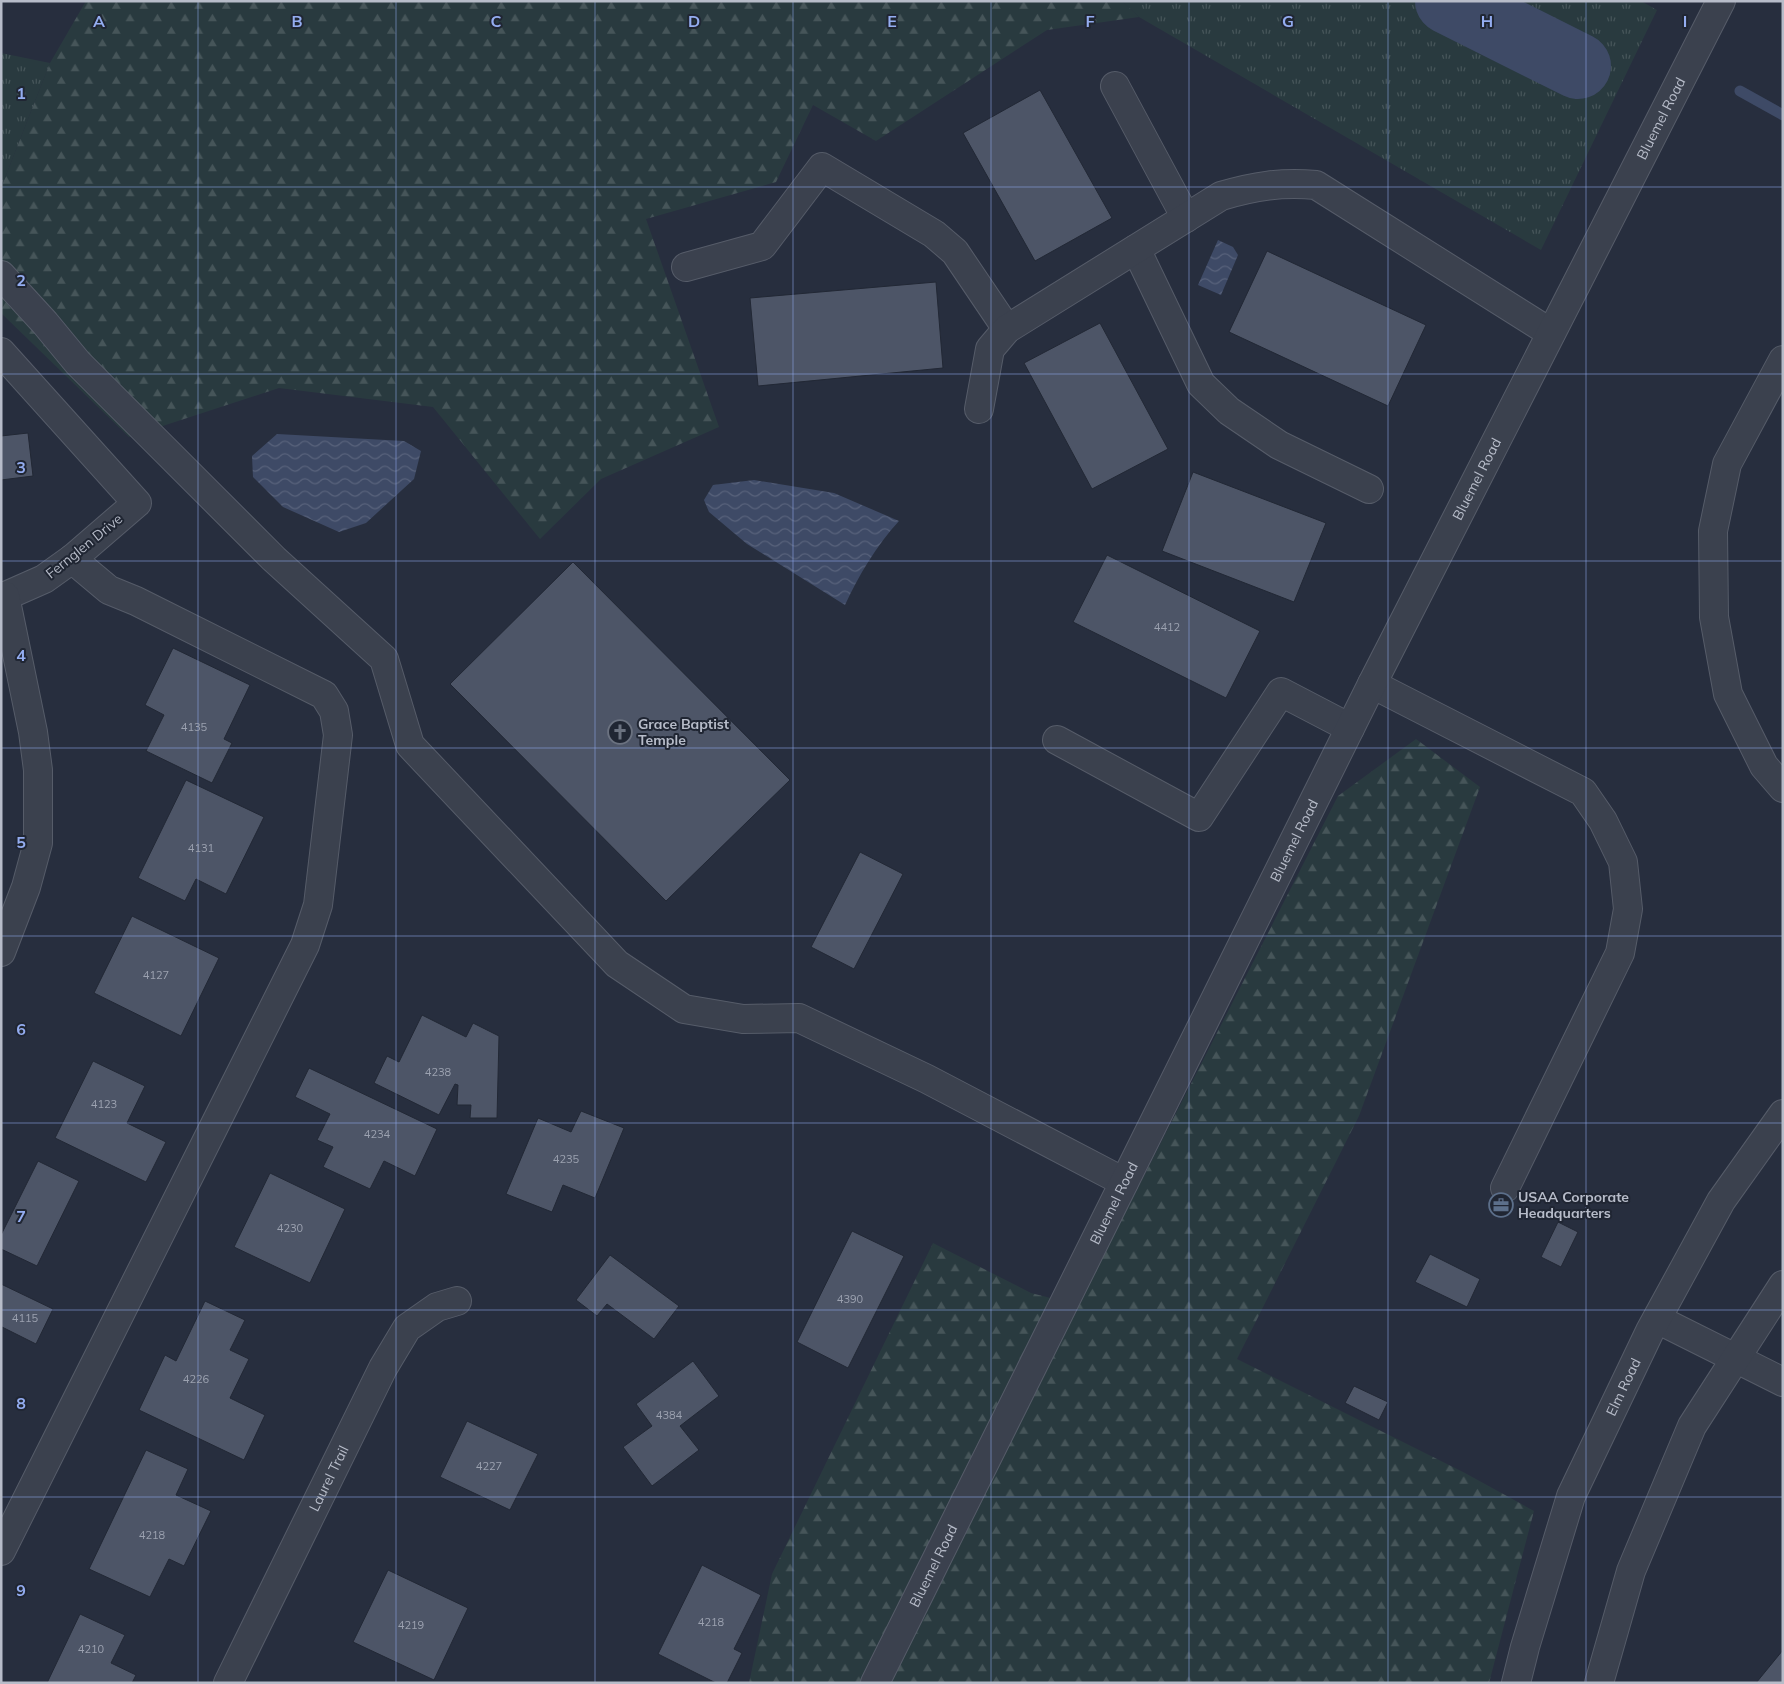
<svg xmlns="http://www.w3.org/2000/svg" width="1784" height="1684" font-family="Mulish,sans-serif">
  <defs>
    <pattern id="grass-tufts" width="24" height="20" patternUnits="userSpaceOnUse" patternTransform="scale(1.25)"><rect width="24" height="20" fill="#293a3f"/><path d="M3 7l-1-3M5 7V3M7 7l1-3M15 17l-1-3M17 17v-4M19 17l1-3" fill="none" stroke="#465559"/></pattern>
    <pattern id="forest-firs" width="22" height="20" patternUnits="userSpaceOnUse" patternTransform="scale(1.25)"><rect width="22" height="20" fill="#293a3f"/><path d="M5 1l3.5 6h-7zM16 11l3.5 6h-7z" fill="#465559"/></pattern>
    <pattern id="water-waves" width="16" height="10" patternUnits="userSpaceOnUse" patternTransform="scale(1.25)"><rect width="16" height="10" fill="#3e4a66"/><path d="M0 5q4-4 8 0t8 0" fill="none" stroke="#58627b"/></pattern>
  </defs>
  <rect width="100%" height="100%" fill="#272e3e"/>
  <path fill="url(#grass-tufts)" d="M 1122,1 L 1641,1 L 1657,10 L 1541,250 L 1139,17 Z
    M 1,53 L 50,63 L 1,188 Z"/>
  <path fill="url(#forest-firs)" d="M 86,1 L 1122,1 L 1139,17 L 1047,30 L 876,141 L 813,105 L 776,182 L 646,219 L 719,427 L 601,479 L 540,539 L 433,407 L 279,388 L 129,437 L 1,313 L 1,188 L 50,63 Z
    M 1416,739 L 1480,787 L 1359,1116 L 1237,1359 L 1465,1473 L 1534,1511 L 1489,1683 L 749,1683 L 772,1574 L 933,1243 L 1031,1293 L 1078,1305 L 1338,796 Z"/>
  <path fill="url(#water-waves)" d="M 1218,240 L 1233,247 L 1238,255 L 1221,295 L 1198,285 Z
    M 277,434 L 404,441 L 421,451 L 414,479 L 366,523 L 339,532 L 283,507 L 253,477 L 252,456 Z
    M 754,480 L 834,493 L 899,521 C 876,546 859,575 845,605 L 747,544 L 709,512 L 704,500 L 713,485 Z"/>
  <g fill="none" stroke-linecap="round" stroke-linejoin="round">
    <path stroke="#3e4a66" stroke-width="11" d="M 1740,91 L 1783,115"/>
    <path stroke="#3e4a66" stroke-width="66" d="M 1448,1 L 1578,66"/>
  </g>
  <path fill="#4d5567" stroke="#222835" d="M 1040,90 L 1112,218 L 1035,261 L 963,133 Z
    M 1267,251 L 1426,325 L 1388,406 L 1229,332 Z
    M 936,282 L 943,368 L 758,386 L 750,298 Z
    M 1100,323 L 1168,449 L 1092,489 L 1024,363 Z
    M 28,433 L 33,476 L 1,480 L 1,436 Z
    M 1193,472 L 1326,523 L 1294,602 L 1162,551 Z
    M 1107,555 L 1260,631 L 1226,698 L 1073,622 Z
    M 573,562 L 790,780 L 666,901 L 450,684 Z
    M 173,648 L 250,685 L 224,739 L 232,743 L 212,783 L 146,751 L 164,715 L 145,705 Z
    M 186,780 L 264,817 L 226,894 L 196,879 L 185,901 L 138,878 Z
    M 860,852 L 903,874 L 854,969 L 811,947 Z
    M 132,916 L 219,958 L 181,1036 L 94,993 Z
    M 422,1015 L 466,1037 L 473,1023 L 499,1036 L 497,1118 L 470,1118 L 471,1105 L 457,1105 L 458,1085 L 455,1084 L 439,1115 L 374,1083 L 387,1056 L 399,1062 Z
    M 93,1061 L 145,1086 L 127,1123 L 166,1142 L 146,1182 L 55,1138 Z
    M 309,1068 L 437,1129 L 415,1176 L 384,1161 L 370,1189 L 323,1167 L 333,1147 L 317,1140 L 330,1114 L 295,1097 Z
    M 581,1111 L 624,1128 L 595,1198 L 563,1185 L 552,1212 L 506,1194 L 538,1118 L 571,1132 Z
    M 38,1161 L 79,1181 L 37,1266 L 1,1249 L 1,1235 Z
    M 270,1173 L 345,1209 L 310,1283 L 234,1247 Z
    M 1558,1222 L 1578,1232 L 1561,1267 L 1541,1257 Z
    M 852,1231 L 904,1256 L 848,1368 L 797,1342 Z
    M 1430,1254 L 1480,1279 L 1467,1307 L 1415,1282 Z
    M 610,1255 L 679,1306 L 654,1339 L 607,1304 L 597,1316 L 576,1300 Z
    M 1,1284 L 53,1309 L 36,1344 L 2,1327 L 1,1329 Z
    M 205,1301 L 245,1320 L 230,1350 L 249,1359 L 230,1398 L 265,1415 L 244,1460 L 139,1410 L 165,1355 L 176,1361 Z
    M 693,1361 L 719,1396 L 680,1426 L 699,1450 L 652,1486 L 623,1447 L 652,1426 L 636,1404 Z
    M 1354,1386 L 1388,1402 L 1379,1420 L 1345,1403 Z
    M 467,1421 L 538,1454 L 510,1510 L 440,1477 Z
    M 146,1450 L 188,1469 L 176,1495 L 211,1511 L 184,1566 L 169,1559 L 150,1597 L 89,1569 Z
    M 702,1565 L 761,1595 L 734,1649 L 742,1653 L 727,1683 L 716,1683 L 658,1654 Z
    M 388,1570 L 468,1608 L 434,1680 L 353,1642 Z
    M 80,1614 L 125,1635 L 111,1663 L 136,1675 L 132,1683 L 47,1683 Z
    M 1783,1650 L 1783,1683 L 1756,1683 Z"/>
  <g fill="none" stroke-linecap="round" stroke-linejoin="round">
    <g stroke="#565c69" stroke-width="30">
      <g id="minor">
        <path d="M 1115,86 L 1186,218"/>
        <path d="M 1136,249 L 1201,384 L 1229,411 L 1279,445 L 1369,489"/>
        <path d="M 686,267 L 762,246 L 822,167 L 934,234 L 955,252 L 1007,329"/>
        <path d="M 1,275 L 45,323 L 78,363 L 274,559 L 384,659 L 410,745 L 617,964 L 684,1009 L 743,1019 L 799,1018 L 927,1079 L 1124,1182"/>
        <path d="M 1,352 L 137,503 L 72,559 L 44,579 L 1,598"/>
        <path d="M 1783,360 L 1727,464 L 1713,531 L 1714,617 L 1728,694 L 1764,766 L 1783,788"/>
        <path d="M 979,409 L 990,349 L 1007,329 L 1221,196 C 1255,186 1281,182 1316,185 L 1551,333"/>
        <path d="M 1372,684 L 1583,792 L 1603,821 L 1623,862 L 1628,909 L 1620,953 L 1505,1188"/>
        <path d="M 1057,740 L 1199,817 L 1281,692 L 1350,728"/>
        <path d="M 1,952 L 26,887 L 38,843 L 38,770 L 33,732 L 5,596"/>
        <path d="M 1657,1319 L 1783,1382"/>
        <path d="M 1,1551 L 305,945 L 318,905 L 338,735 L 334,711 L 324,695 L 136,601 L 109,590 L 72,559"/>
        <path id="s1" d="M 228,1683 L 383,1368 L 407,1328 L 437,1307 L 457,1301"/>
        <path id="s2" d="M 875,1683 L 1372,684 L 1721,1"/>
        <path id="s3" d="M 1516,1683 L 1525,1647 L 1571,1496 L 1650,1331 L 1721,1201 L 1783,1114"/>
        <path d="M 1599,1683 L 1631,1571 L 1692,1426 L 1783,1285"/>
      </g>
    </g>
    <use href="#minor" stroke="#3b414e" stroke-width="28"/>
  </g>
  <path fill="none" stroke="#94adf1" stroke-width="1" stroke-opacity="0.55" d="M 198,1 L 198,1683M 396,1 L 396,1683M 595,1 L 595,1683M 793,1 L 793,1683M 991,1 L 991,1683M 1189,1 L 1189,1683M 1388,1 L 1388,1683M 1586,1 L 1586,1683M 1,187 L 1783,187M 1,374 L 1783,374M 1,561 L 1783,561M 1,748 L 1783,748M 1,936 L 1783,936M 1,1123 L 1783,1123M 1,1310 L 1783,1310M 1,1497 L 1783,1497"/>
  <defs>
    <g id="church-ring" transform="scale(1.25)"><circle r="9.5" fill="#202633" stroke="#6b7280" stroke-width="1.5"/><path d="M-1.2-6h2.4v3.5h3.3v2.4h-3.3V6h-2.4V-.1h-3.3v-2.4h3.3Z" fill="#6b7280"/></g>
    <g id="office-ring" transform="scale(1.25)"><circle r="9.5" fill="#202633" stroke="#5c6f8a" stroke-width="1.5"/><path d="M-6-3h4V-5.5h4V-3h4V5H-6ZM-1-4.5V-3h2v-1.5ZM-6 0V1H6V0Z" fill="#5c6f8a"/></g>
  </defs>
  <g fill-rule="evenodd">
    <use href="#church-ring" x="620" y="732"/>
    <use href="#office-ring" x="1501" y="1205"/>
  </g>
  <g text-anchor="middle" stroke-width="4" stroke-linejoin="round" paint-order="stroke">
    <g font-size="11" fill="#9ca2b0">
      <text x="1167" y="631">4412</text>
      <text x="194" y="731">4135</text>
      <text x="201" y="852">4131</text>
      <text x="156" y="979">4127</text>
      <text x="438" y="1076">4238</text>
      <text x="104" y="1108">4123</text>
      <text x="377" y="1138">4234</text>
      <text x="566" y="1163">4235</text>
      <text x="290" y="1232">4230</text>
      <text x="850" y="1303">4390</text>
      <text x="25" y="1322">4115</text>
      <text x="196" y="1383">4226</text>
      <text x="669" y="1419">4384</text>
      <text x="489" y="1470">4227</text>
      <text x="152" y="1539">4218</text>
      <text x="711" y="1626">4218</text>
      <text x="411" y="1629">4219</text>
      <text x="91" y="1653">4210</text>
    </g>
    <g font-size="14" fill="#b7bcc9" stroke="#202633">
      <text dy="5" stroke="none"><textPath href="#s2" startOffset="1751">Bluemel Road</textPath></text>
      <text dy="5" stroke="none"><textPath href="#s2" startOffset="1346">Bluemel Road</textPath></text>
      <text transform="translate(84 546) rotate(-39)" y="5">Fernglen Drive</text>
      <text dy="5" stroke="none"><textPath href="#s2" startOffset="941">Bluemel Road</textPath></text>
      <text dy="5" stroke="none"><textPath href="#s2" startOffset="536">Bluemel Road</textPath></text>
      <text dy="5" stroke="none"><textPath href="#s3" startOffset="316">Elm Road</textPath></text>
      <text dy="5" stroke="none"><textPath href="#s1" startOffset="228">Laurel Trail</textPath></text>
      <text dy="5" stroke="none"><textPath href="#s2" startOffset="131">Bluemel Road</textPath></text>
    </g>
    <g font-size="14" font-weight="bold" fill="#b7bcc9" stroke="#202633" text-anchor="start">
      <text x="638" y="729">Grace Baptist<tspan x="638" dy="16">Temple</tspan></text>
      <text x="1518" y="1202">USAA Corporate<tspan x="1518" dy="16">Headquarters</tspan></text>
    </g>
  </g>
  <g font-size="16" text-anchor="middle" font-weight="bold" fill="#94adf1" stroke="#202633" stroke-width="4" stroke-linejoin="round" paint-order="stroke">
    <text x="99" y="27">A</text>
    <text x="297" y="27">B</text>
    <text x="496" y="27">C</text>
    <text x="694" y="27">D</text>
    <text x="892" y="27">E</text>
    <text x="1090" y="27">F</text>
    <text x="1288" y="27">G</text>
    <text x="1487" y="27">H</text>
    <text x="1685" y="27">I</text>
    <text x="21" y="99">1</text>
    <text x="21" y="286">2</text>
    <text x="21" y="473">3</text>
    <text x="21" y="661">4</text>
    <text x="21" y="848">5</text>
    <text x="21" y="1035">6</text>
    <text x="21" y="1222">7</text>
    <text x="21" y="1409">8</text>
    <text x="21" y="1596">9</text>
  </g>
  <rect width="1784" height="1684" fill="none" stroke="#b7bcc9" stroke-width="5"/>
</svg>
